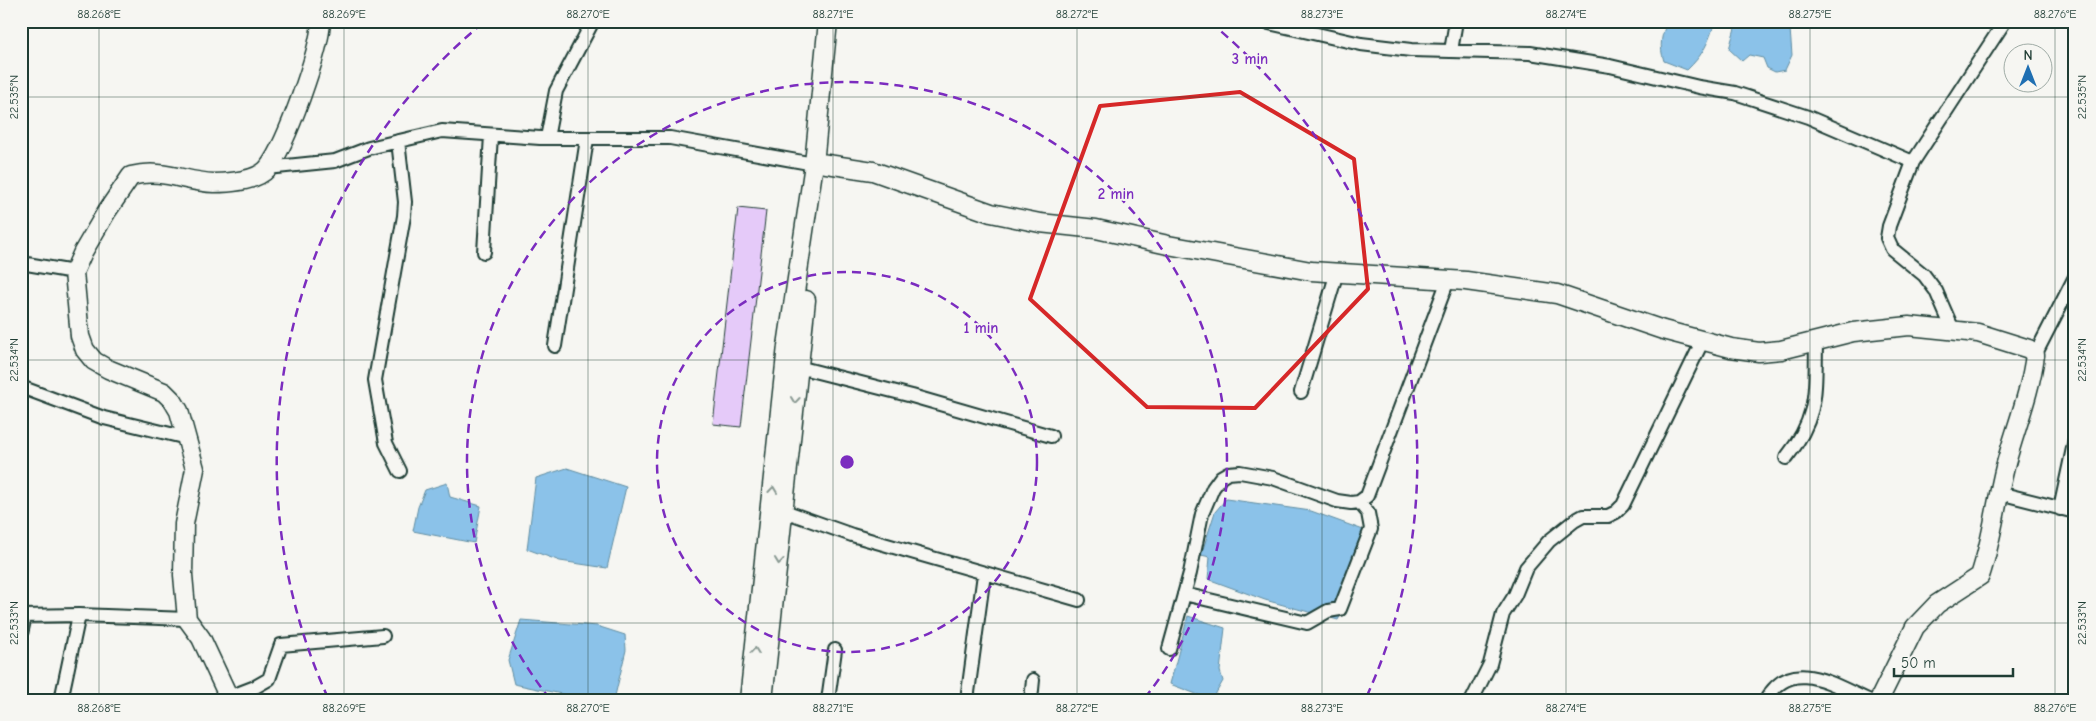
<svg xmlns="http://www.w3.org/2000/svg" width="2096" height="721" font-family="'Comic Neue',sans-serif">
  <rect width="100%" height="100%" fill="#f6f6f2"/>
  <filter id="ink" filterUnits="userSpaceOnUse"><feTurbulence type="fractalNoise" baseFrequency=".02" numOctaves="2"/><feDisplacementMap in="SourceGraphic" scale="10" xChannelSelector="R" yChannelSelector="G"/><feConvolveMatrix kernelMatrix="1 2 1 2 8 2 1 2 1" color-interpolation-filters="sRGB"/></filter>
  <g filter="url(#ink)">
    <path fill="#8bc2e9" stroke="#608da1" d="M 1668,21 L 1715,21 C 1709,42 1703,55 1687,70 L 1664,61 C 1659,46 1661,35 1668,21 Z
      M 1737,21 L 1779,21 L 1779,29 L 1790,29 L 1792,55 L 1785,70 L 1775,72 L 1767,68 L 1763,58 L 1749,55 L 1742,61 L 1729,49 Z
      M 567,468 L 626,487 L 607,568 L 560,561 L 527,549 L 536,478 Z
      M 447,483 L 450,497 L 481,506 L 474,543 L 413,531 L 418,507 L 425,490 Z
      M 1226,499 L 1311,511 L 1366,531 L 1348,602 L 1338,620 L 1265,600 L 1208,579 L 1210,557 L 1201,555 L 1215,512 Z
      M 1188,616 L 1225,628 L 1220,671 L 1223,681 L 1212,700 L 1170,684 Z
      M 521,620 L 597,626 L 625,635 L 626,650 L 614,700 L 590,700 L 514,684 L 508,660 Z"/>
    <path fill="#e5caf9" stroke="#1f3d34" d="M 738,208 L 766,211 L 741,427 L 713,424 Z"/>
    <g fill="none" stroke-linecap="round" stroke-linejoin="round">
      <g stroke="#1f3d34" stroke-width="16">
        <path id="street" d="M 1260,21 L 1361,44 L 1411,50 L 1530,53 L 1610,66 L 1699,87 L 1735,93 L 1808,117 L 1913,162
          M 1451,51 L 1456,21
          M 547,138 L 556,91 L 593,21
          M 398,141 L 405,202 L 404,216 L 375,380 L 386,443 L 400,471
          M 267,168 L 335,161 L 369,148 L 442,131 L 540,138 L 670,138 L 814,164
          M 484,252 L 491,135
          M 21,263 L 74,272
          M 1953,330 L 1936,291 L 1924,275 L 1892,249 L 1887,238 L 1889,226 L 1913,162 L 2005,21
          M 555,346 L 587,139
          M 2035,355 L 2075,277
          M 798,367 L 912,396 L 1051,436
          M 21,387 L 104,418 L 187,438
          M 1301,392 L 1337,272
          M 1786,458 C 1819,417 1815,392 1816,342
          M 1999,493 L 2075,512
          M 2060,509 L 2075,439
          M 784,511 L 852,535 L 1079,600
          M 1184,594 L 1307,623 L 1328,611 L 1340,609 L 1371,529 L 1368,513 L 1359,502
          M 21,616 L 79,615 L 187,619
          M 21,634 L 25,616
          M 1169,649 L 1190,573 L 1202,514 L 1213,488 L 1221,477 L 1228,473 L 1240,472 L 1273,478 L 1337,501 L 1351,503 L 1359,502 L 1367,496 L 1448,280
          M 229,697 L 255,687 L 269,679 L 281,645 L 383,636
          M 61,700 L 79,615
          M 828,700 L 835,650
          M 967,700 L 984,574
          M 1031,700 L 1033,680
          M 1472,700 L 1490,664 L 1503,614 L 1515,595 L 1526,568 L 1549,541 L 1574,521 L 1583,516 L 1608,516 L 1616,512 L 1623,505 L 1702,342
          M 1766,700 C 1791,655 1833,685 1868,700"/>
      </g>
      <g stroke="#1f3d34" stroke-width="21">
        <path id="secondary" d="M 814,162 L 873,171 L 991,213 L 1040,223 L 1096,229 L 1168,245 L 1311,271 L 1466,281 L 1557,294 L 1663,330 L 1731,348 L 1759,352 L 1781,350 L 1853,332 L 1909,326 L 1978,333 L 2029,349 L 2035,355 C 2030,394 2015,429 2005,467 C 1996,503 1992,541 1980,576 L 1937,604 L 1915,627 L 1879,700
          M 230,700 L 201,638 L 187,619 L 183,575 L 184,524 L 195,469 L 179,411 L 173,401 L 164,392 L 108,369 L 94,361 L 85,350 L 80,336 L 74,272 L 83,252 L 107,211 L 131,176 C 163,168 184,182 214,183 C 229,183 257,181 268,168 C 286,145 320,51 321,21
          M 749,700 L 787,346 L 814,164 L 828,21
          M 763,700 L 806,300"/>
      </g>
      <use href="#street" stroke="#f6f6f2" stroke-width="12"/>
      <use href="#secondary" stroke="#f6f6f2" stroke-width="18"/>
    </g>
    <defs><path id="oneway-chevron" d="M-2-3.5L2.5 0L-2 3.5" fill="none" stroke-width="1.6" stroke-linecap="round" stroke-linejoin="round" transform="scale(1.25)"/></defs>
    <g stroke="#8a9a93">
      <use href="#oneway-chevron" transform="translate(795 400) rotate(96)"/>
      <use href="#oneway-chevron" transform="translate(773 490) rotate(-84)"/>
      <use href="#oneway-chevron" transform="translate(779 561) rotate(96)"/>
      <use href="#oneway-chevron" transform="translate(755 651) rotate(-83)"/>
    </g>
  </g>
  <path fill="none" stroke="#d62828" stroke-width="4" stroke-linejoin="round" d="M 1240,92 L 1354,159 L 1368,289 L 1255,408 L 1147,407 L 1030,299 L 1100,106 Z"/>
  <path fill="none" stroke="#1f3d34" stroke-width="1" stroke-opacity="0.45" d="M 99,21 L 99,700M 344,21 L 344,700M 588,21 L 588,700M 833,21 L 833,700M 1077,21 L 1077,700M 1322,21 L 1322,700M 1566,21 L 1566,700M 1810,21 L 1810,700M 2055,21 L 2055,700M 21,97 L 2075,97M 21,360 L 2075,360M 21,623 L 2075,623"/>
  <g fill="none" stroke="#7b2cbf" stroke-width="2.5" stroke-dasharray="9 6">
    <circle cx="847" cy="462" r="190"/>
    <path d="M550 699A380 380 0 1 1 1144 699"/>
    <path d="M328 698A570 570 0 0 1 484 22M1210 22A570 570 0 0 1 1366 698"/>
  </g>
  <circle cx="847" cy="462" r="8" fill="#7b2cbf" stroke="#f6f6f2" stroke-width="2.5"/>
  <g font-size="15" text-anchor="middle" font-weight="bold" fill="#7b2cbf" stroke="#f6f6f2" stroke-width="4" stroke-linejoin="round" paint-order="stroke">
    <text x="1250" y="64">3 min</text>
    <text x="1116" y="199">2 min</text>
    <text x="981" y="333">1 min</text>
  </g>
  <rect width="2096" height="721" fill="none" stroke="#f6f6f2" stroke-width="55"/>
  <g transform="translate(2028 68)"><circle r="24" fill="#f6f6f2" stroke="#a0aca6"/>
  <path d="M0-4L9 19L0 12L-9 19Z" fill="#1f6fb2"/>
  <text y="-8" font-size="14" font-weight="bold" text-anchor="middle" fill="#1f3d34">N</text>
  </g>
  <path d="M1894 668v8h119v-8" fill="none" stroke="#1f3d34" stroke-width="2.5"/>
  <text x="1901" y="668" font-size="15" fill="#1f3d34" stroke="#f6f6f2" stroke-width="4" paint-order="stroke">50 m</text>
  <rect x="28" y="28" width="2040" height="666" fill="none" stroke="#1f3d34" stroke-width="2"/>
  <g font-size="12" text-anchor="middle" fill="#1f3d34">
    <text x="99" y="18">88.268°E</text>
    <text x="344" y="18">88.269°E</text>
    <text x="588" y="18">88.270°E</text>
    <text x="833" y="18">88.271°E</text>
    <text x="1077" y="18">88.272°E</text>
    <text x="1322" y="18">88.273°E</text>
    <text x="1566" y="18">88.274°E</text>
    <text x="1810" y="18">88.275°E</text>
    <text x="2055" y="18">88.276°E</text>
    <text transform="translate(14 97) rotate(-90)" y="4">22.535°N</text>
    <text transform="translate(2082 97) rotate(-90)" y="4">22.535°N</text>
    <text transform="translate(14 360) rotate(-90)" y="4">22.534°N</text>
    <text transform="translate(2082 360) rotate(-90)" y="4">22.534°N</text>
    <text transform="translate(14 623) rotate(-90)" y="4">22.533°N</text>
    <text transform="translate(2082 623) rotate(-90)" y="4">22.533°N</text>
    <text x="99" y="712">88.268°E</text>
    <text x="344" y="712">88.269°E</text>
    <text x="588" y="712">88.270°E</text>
    <text x="833" y="712">88.271°E</text>
    <text x="1077" y="712">88.272°E</text>
    <text x="1322" y="712">88.273°E</text>
    <text x="1566" y="712">88.274°E</text>
    <text x="1810" y="712">88.275°E</text>
    <text x="2055" y="712">88.276°E</text>
  </g>
</svg>
